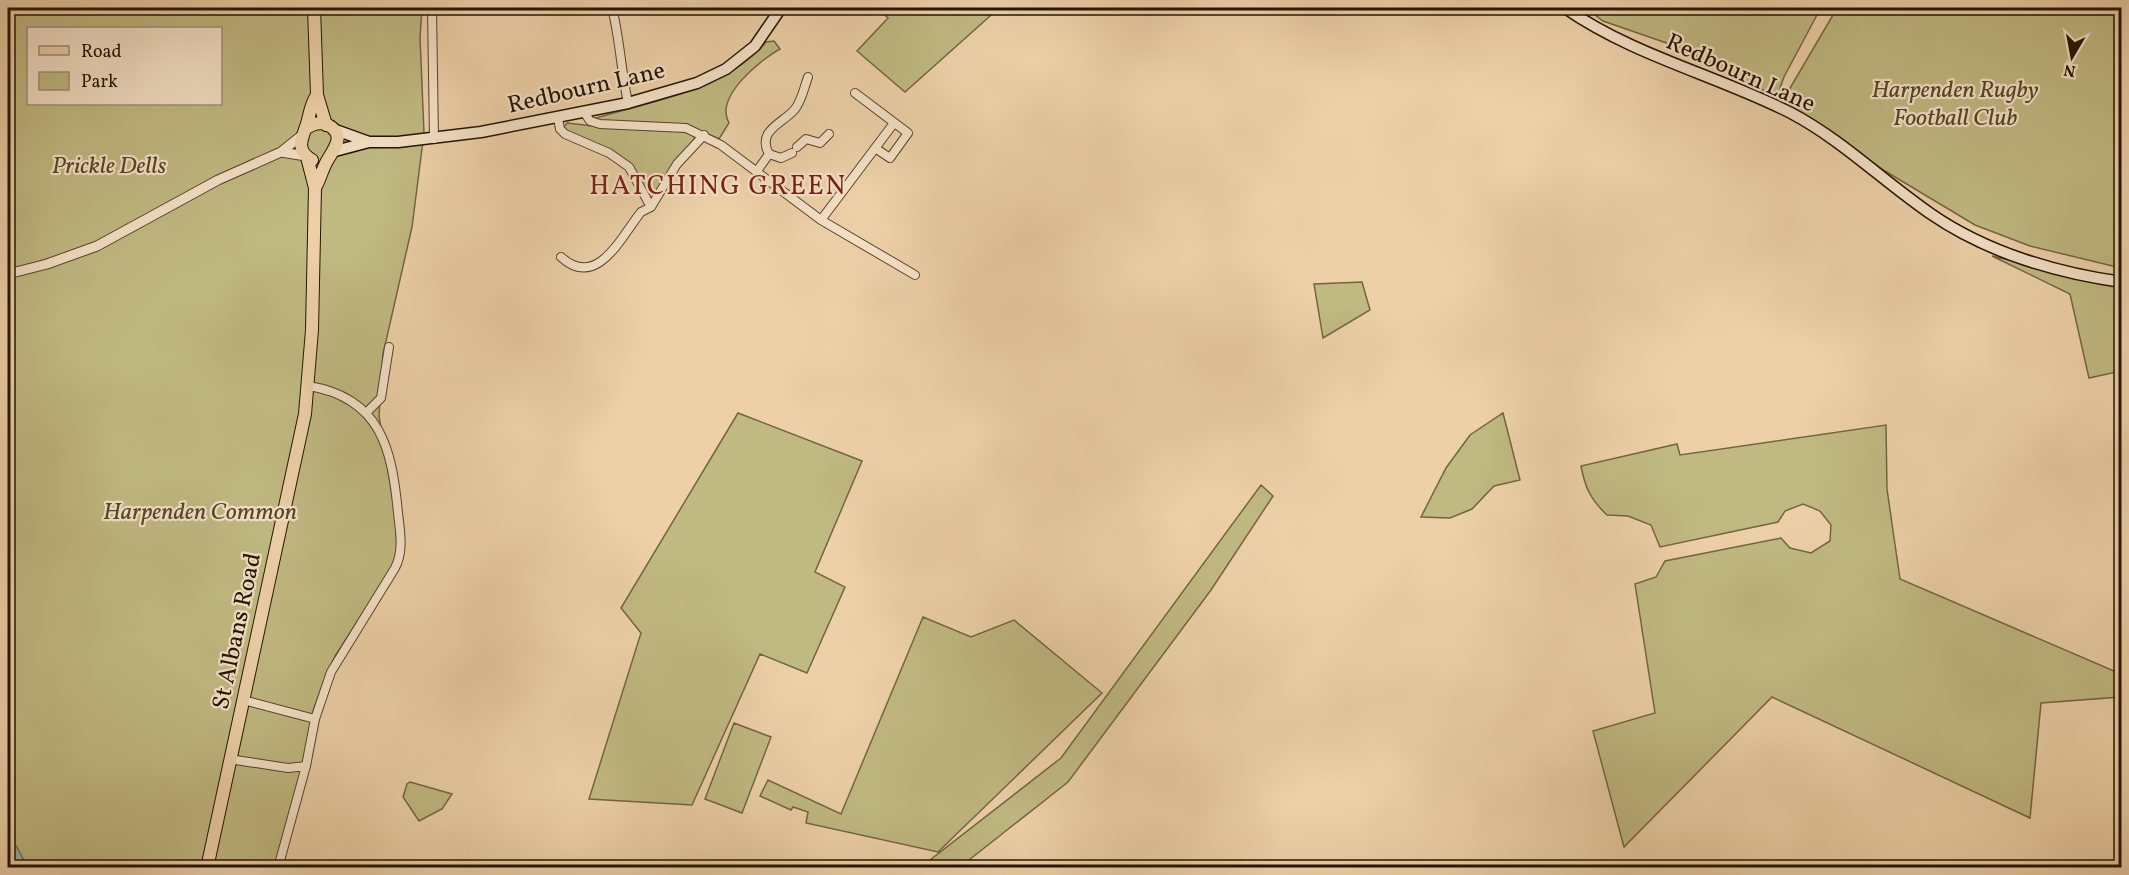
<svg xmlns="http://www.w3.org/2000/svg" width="2129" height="875" font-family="Vollkorn,serif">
  <rect width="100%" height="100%" fill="#edd0a8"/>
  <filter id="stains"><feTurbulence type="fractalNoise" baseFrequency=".00333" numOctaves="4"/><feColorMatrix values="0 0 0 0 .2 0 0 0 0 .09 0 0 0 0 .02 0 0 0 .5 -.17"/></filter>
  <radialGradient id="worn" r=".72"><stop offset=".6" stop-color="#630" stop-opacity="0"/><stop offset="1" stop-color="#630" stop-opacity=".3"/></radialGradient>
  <path fill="#c0b982" stroke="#726641" stroke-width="1.5" fill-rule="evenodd" d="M 8,8 L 422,8 L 420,37 L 424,133 L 412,227 L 383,354 L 379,416 L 396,519 L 397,552 L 390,571 L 335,656 L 323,683 L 313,711 L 304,758 L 276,867 L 8,867 ZM 28,28 L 220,28 L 220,104 L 28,104 Z
    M 877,8 L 999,8 L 905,92 L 857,51 L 888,18 Z
    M 1586,8 L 1812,8 L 1818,13 L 1784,77 L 1780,88 L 1782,95 L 1779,98 L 1681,48 L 1603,21 Z
    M 1822,8 L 2121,8 L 2121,268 L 2030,246 L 1975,225 L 1885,171 L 1783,100 L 1833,15 Z
    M 774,41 L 780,49 C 760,60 714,97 729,123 L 719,139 L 689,126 L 596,121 L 596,118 C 655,100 724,91 766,42 Z
    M 567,123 L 602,127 L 689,132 L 697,135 L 653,198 L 650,198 L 632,165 L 609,150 L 566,131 L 563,128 Z
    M 1992,256 L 2121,286 L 2121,371 L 2089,378 L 2070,294 Z
    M 1362,282 L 1370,310 L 1323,338 L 1314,284 Z
    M 738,413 L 862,461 L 815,572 L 845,587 L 807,673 L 760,654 L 692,805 L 589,799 L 641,633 L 621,608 Z
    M 1503,413 L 1520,480 L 1494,486 L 1472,509 L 1450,518 L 1421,517 L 1446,468 L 1470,435 Z
    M 1886,425 L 1887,489 L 1900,579 L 2121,674 L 2121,697 L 2041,703 L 2030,818 L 1772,697 L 1624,847 L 1593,731 L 1655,713 L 1635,584 L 1656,577 L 1665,561 L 1781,538 L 1790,548 L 1811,553 L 1830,541 L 1831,525 L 1820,511 L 1803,504 L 1785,511 L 1778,522 L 1660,547 L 1651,525 L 1628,516 L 1607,515 C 1591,500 1585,488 1581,466 L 1677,444 L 1680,455 Z
    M 1261,485 L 1273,496 L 1211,590 L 1068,782 L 960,867 L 921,867 L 1061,758 Z
    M 923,617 L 971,637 L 1014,620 L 1102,693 L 938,852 L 806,823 L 808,812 L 793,807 L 791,810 L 760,796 L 768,780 L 841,814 Z
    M 734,723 L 771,737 L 742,813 L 705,799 Z
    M 410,782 L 452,794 L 442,809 L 419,821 L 403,797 L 407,784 Z"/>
  <path fill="#99b7a6" stroke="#6a7664" stroke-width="1.5" d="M 8,831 L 27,866 L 27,867 L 8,867 Z"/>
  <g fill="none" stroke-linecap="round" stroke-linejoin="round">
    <g stroke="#56432a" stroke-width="10">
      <path id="minor" d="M 432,8 L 434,139
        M 612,8 C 620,39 621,71 628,103
        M 855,93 L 908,133 L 890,158 L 875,148
        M 584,112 L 590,121 L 600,124 L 686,128 L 721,145 L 821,220 L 915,275
        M 558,118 L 560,129 L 565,134 L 609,153 L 629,167 L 651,207
        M 797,147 L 806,139 L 820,143 L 829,134
        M 769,154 C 756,130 784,123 795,109 C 802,100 804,88 808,77
        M 757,171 L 769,154 L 781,158 L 792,153
        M 821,220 L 894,123
        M 561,257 C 597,290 621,237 641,212 L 651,207 L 677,164 L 704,135
        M 366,413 L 381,398 L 389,347
        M 243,700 L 315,719
        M 229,759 L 288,768 L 306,766
        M 278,868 L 306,766 L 315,719 L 331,672 L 395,568 C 404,551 400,531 398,513 C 392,449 381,398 309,386"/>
    </g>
    <g stroke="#56432a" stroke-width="11">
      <path id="tertiary" d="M 281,152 L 306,156
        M 8,274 L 47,264 L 97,246 L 218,180 L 281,152 L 301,136"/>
    </g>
    <g stroke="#241400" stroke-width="13">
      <path id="secondary" d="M 1565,8 C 1634,56 1716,75 1791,113 C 1842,140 1883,181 1931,214 C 1986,252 2056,273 2122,282
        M 333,129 L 369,142 L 398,142 L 481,132 L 628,103 L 697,83 L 726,69 L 755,46 L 781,8
        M 335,151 L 369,142"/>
    </g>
    <g stroke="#241400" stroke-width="14">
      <path id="primary" d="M 314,8 L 317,95 L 326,125
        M 305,129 C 312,124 320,121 328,125 C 347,135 333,150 327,161 C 322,170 320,179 315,188
        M 312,160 C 296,151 301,140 306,127 C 310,115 310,105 317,95
        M 207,868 L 305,414 L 312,330 L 315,188 L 307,157"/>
    </g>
    <use href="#minor" stroke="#f3e0c6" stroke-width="8"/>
    <use href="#tertiary" stroke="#f3e0c6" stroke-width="9"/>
    <use href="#secondary" stroke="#f3e0c6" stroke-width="10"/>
    <use href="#primary" stroke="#edd0a8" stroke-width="12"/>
  </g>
  <g text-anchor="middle" stroke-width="4.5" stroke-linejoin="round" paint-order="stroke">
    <g font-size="24" fill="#241400" stroke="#f3e0c6">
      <text transform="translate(1741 72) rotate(24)" y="8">Redbourn Lane</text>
      <text transform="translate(586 87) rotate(-13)" y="8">Redbourn Lane</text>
      <text transform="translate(236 631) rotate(-78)" y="8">St Albans Road</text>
    </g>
    <g font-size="24" font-style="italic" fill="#534627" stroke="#f3e0c6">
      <text x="1955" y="97">Harpenden Rugby<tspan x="1955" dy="28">Football Club</tspan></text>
      <text x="109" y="173">Prickle Dells</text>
      <text x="200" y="519">Harpenden Common</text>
    </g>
    <g font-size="27" letter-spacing="1.5" fill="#7a1f14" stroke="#f3e0c6">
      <text x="718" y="194">HATCHING GREEN</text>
    </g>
  </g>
  <rect width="2129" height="875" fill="none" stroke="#edd0a8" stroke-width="30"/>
  <rect x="9" y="9" width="2111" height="857" fill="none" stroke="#241400" stroke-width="3"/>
  <rect x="15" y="15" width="2099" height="845" fill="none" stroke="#241400" stroke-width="1.5"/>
  <rect x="27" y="27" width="195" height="78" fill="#f3e0c6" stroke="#a08e77" stroke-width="1.5"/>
  <rect x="39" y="46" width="30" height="9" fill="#edd0a8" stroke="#a08e77" stroke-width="1.5"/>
  <text x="81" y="57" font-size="18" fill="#241400">Road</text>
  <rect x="39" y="72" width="30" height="18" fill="#c0b982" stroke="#a08e77" stroke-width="1.5"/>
  <text x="81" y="87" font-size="18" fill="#241400">Park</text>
  <g transform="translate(2072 57) rotate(190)" stroke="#f3e0c6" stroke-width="4.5" paint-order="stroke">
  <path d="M0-4.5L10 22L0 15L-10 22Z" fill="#241400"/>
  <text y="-9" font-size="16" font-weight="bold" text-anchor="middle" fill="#241400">N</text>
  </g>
  <rect width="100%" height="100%" filter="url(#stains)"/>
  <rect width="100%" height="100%" fill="url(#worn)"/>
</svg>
